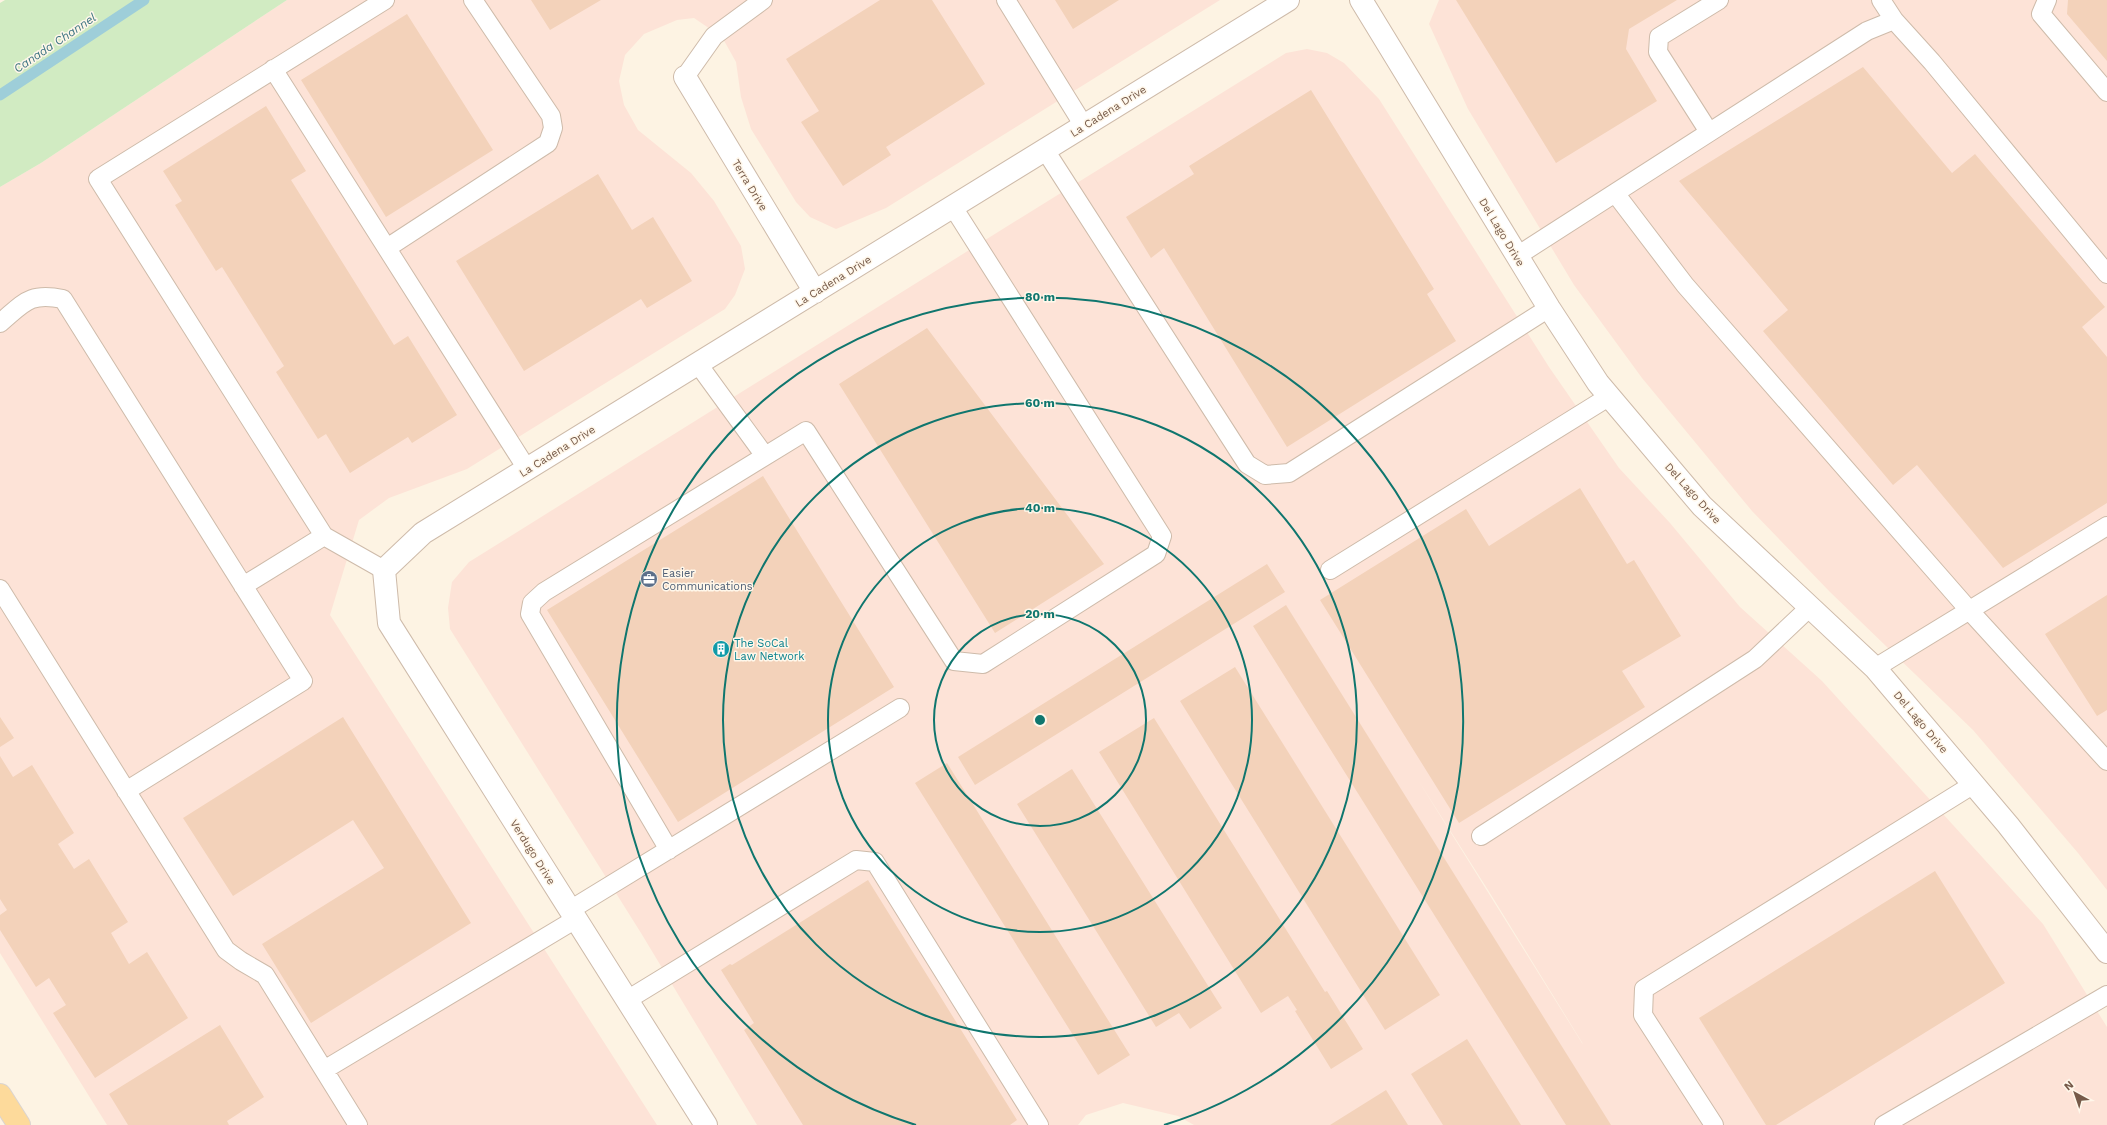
<svg xmlns="http://www.w3.org/2000/svg" width="2107" height="1125" font-family="'Work Sans',sans-serif">
  <rect width="100%" height="100%" fill="#fdf3e3"/>
  <path fill="#fde3d7" fill-rule="evenodd" d="M 287,0 L 1220,0 L 886,208 L 836,229 L 810,217 L 796,202 L 751,129 L 741,97 L 736,62 L 722,37 L 694,18 L 677,20 L 644,34 L 625,55 L 619,81 L 624,105 L 638,130 L 691,173 L 714,201 L 741,246 L 745,269 L 735,295 L 725,309 L 467,469 L 389,498 L 359,520 L 330,615 L 657,1125 L 107,1125 L 0,953 L 0,187 L 41,163 Z
    M 1439,0 L 2107,0 L 2107,890 L 2078,853 L 1973,730 L 1830,592 L 1752,511 L 1642,378 L 1574,285 L 1468,109 L 1429,24 Z
    M 1307,49 L 1327,53 L 1344,63 L 1379,99 L 1549,367 L 1619,468 L 1670,523 L 1740,607 L 1822,681 L 2043,924 L 2107,1027 L 2107,1125 L 1194,1125 L 1178,1116 L 1123,1103 L 1086,1115 L 1078,1125 L 757,1125 L 641,933 L 450,629 L 448,608 L 452,582 L 469,562 L 1019,219 L 1286,53 ZM 1418,780 L 1488,890 L 1583,1044 L 1582,1043 Z"/>
  <path fill="#d1ebc2" d="M 5,0 L 287,0 L 41,163 L 0,187 L 0,3 Z"/>
  <g fill="none" stroke-linecap="round" stroke-linejoin="round">
    <path stroke="#9eced9" stroke-width="11" d="M 0,95 L 144,0"/>
  </g>
  <path fill="#f3d2ba" d="M 531,0 L 601,0 L 550,30 Z
    M 880,0 L 932,0 L 985,84 L 886,147 L 891,155 L 843,186 L 801,122 L 819,111 L 786,59 Z
    M 1055,0 L 1119,0 L 1073,29 Z
    M 1456,0 L 1677,0 L 1629,29 L 1626,49 L 1657,101 L 1556,163 Z
    M 2068,0 L 2107,0 L 2107,61 L 2067,14 Z
    M 407,14 L 493,150 L 386,217 L 301,80 Z
    M 1863,67 L 1952,173 L 1975,154 L 2105,307 L 2082,327 L 2107,357 L 2107,503 L 2003,568 L 1917,465 L 1893,485 L 1763,331 L 1788,310 L 1679,181 Z
    M 1311,90 L 1434,289 L 1427,294 L 1456,341 L 1287,447 L 1164,248 L 1151,258 L 1126,217 L 1194,174 L 1189,166 Z
    M 266,106 L 306,171 L 291,180 L 394,345 L 408,336 L 457,415 L 412,443 L 408,437 L 350,473 L 326,434 L 318,439 L 276,372 L 284,366 L 222,267 L 216,271 L 175,205 L 182,201 L 163,171 Z
    M 598,174 L 632,230 L 653,217 L 692,281 L 647,308 L 641,299 L 524,371 L 456,261 Z
    M 927,328 L 1104,564 L 995,633 L 839,384 Z
    M 763,476 L 894,687 L 678,822 L 547,610 Z
    M 1580,488 L 1627,564 L 1634,560 L 1681,636 L 1622,671 L 1645,707 L 1459,823 L 1320,600 L 1466,509 L 1489,546 Z
    M 1267,564 L 1285,592 L 975,785 L 958,757 Z
    M 2107,595 L 2107,710 L 2097,716 L 2045,634 Z
    M 1286,605 L 1611,1125 L 1566,1125 L 1253,626 Z
    M 1235,667 L 1440,995 L 1385,1030 L 1180,701 Z
    M 0,717 L 14,738 L 0,747 Z
    M 343,717 L 471,923 L 311,1023 L 262,944 L 384,868 L 353,820 L 233,896 L 183,818 Z
    M 1154,718 L 1325,992 L 1327,991 L 1363,1049 L 1331,1069 L 1295,1011 L 1297,1010 L 1288,996 L 1261,1013 L 1099,752 Z
    M 0,756 L 13,777 L 32,765 L 74,833 L 58,844 L 74,869 L 89,859 L 128,922 L 111,933 L 129,964 L 147,952 L 188,1018 L 95,1078 L 53,1013 L 66,1005 L 49,978 L 36,987 L 0,930 L 0,915 L 7,910 L 0,899 Z
    M 947,763 L 1130,1055 L 1098,1075 L 915,783 Z
    M 1072,769 L 1222,1008 L 1190,1029 L 1179,1013 L 1156,1027 L 1017,804 Z
    M 1935,871 L 2005,983 L 1776,1125 L 1766,1125 L 1699,1018 Z
    M 868,880 L 1017,1120 L 1010,1125 L 803,1125 L 744,1030 L 754,1023 L 721,970 L 730,964 L 732,965 Z
    M 220,1025 L 264,1097 L 227,1121 L 229,1125 L 128,1125 L 109,1094 Z
    M 1467,1039 L 1521,1125 L 1443,1125 L 1411,1074 Z
    M 1386,1090 L 1408,1125 L 1330,1125 Z"/>
  <g fill="none" stroke-linecap="round" stroke-linejoin="round">
    <g stroke="#cebbaa" stroke-width="20">
      <path id="service" d="M 1006,0 L 1084,126
        M 1881,0 L 1894,20 L 1932,62 L 2107,274
        M 2047,0 L 2041,14 L 2107,92
        M 273,69 L 527,469
        M 685,77 L 714,36 L 763,0
        M 1709,132 L 1658,52 L 1659,37 L 1719,0
        M 1045,150 L 1247,464 L 1265,475 L 1289,473 L 1549,308
        M 1615,193 L 1685,285 L 1969,610 L 2107,761
        M 387,248 L 548,143 L 553,128 L 551,116 L 473,0
        M 1517,256 L 1867,31 L 1894,20
        M 0,323 C 24,303 29,292 63,299 L 303,681 L 126,791
        M 698,364 L 765,456
        M 384,570 L 324,536 L 98,179 L 385,0
        M 1330,570 L 1610,396
        M 243,586 L 324,536
        M 0,589 L 226,950 L 241,961 L 265,975 L 358,1125
        M 1875,668 L 2107,526
        M 1481,836 L 1755,659 L 1810,607
        M 669,850 L 530,614 L 532,603 L 544,592 L 806,431 L 954,661 L 983,664 L 1156,554 L 1162,536 L 953,207
        M 570,910 L 900,708
        M 627,1000 L 856,860 L 875,862 L 1039,1125
        M 324,1070 L 576,919
        M 1714,1125 L 1643,1015 L 1644,989 L 1974,784
        M 1884,1125 L 2107,995"/>
    </g>
    <g stroke="#cebbaa" stroke-width="24">
      <path id="minor" d="M 1361,0 L 1549,308 L 1598,383 L 1702,506 L 1875,668 L 2008,825 L 2107,952
        M 685,77 L 815,292
        M 706,1125 L 389,623 L 384,570 L 423,533 L 1288,0"/>
    </g>
    <g stroke="#dbd4d0" stroke-width="24">
      <path id="primary" d="M 0,1095 L 19,1125"/>
    </g>
    <use href="#service" stroke="#fff" stroke-width="18"/>
    <use href="#minor" stroke="#fff" stroke-width="22"/>
    <use href="#primary" stroke="#fdda9b" stroke-width="22"/>
  </g>
  <g fill="none" stroke="#0f766e" stroke-width="2">
    <circle cx="1040" cy="720" r="106"/>
    <circle cx="1040" cy="720" r="212"/>
    <circle cx="1040" cy="720" r="317"/>
    <path d="M916 1125A423 423 0 1 1 1164 1125"/>
  </g>
  <defs>
    <g id="office-disc" transform="scale(0.9)"><circle r="9.5" fill="#5c6f8a" stroke="#fff7ea"/><path d="M-6-3h4V-5.5h4V-3h4V5H-6ZM-1-4.5V-3h2v-1.5ZM-6 0V1H6V0Z" fill="#fff"/></g>
    <g id="building-disc" transform="scale(0.9)"><circle r="9.5" fill="#0f9aa8" stroke="#fff7ea"/><path d="M-4-6H4V6H1V3H-1V6H-4ZM-2.5-4.3h1.7v1.8h-1.7ZM.8-4.3h1.7v1.8H.8ZM-2.5-1h1.7V.8h-1.7ZM.8-1h1.7V.8H.8Z" fill="#fff"/></g>
  </defs>
  <g fill-rule="evenodd">
    <use href="#office-disc" x="649" y="579"/>
    <use href="#building-disc" x="721" y="649"/>
  </g>
  <g text-anchor="middle" stroke-width="3" stroke-linejoin="round" paint-order="stroke">
    <g font-size="11" fill="#765a49" stroke="#fff7ea">
      <text transform="translate(1108 111) rotate(-32)" y="4">La Cadena Drive</text>
      <text transform="translate(750 185) rotate(59)" y="4">Terra Drive</text>
      <text transform="translate(1502 232) rotate(59)" y="4">Del Lago Drive</text>
      <text transform="translate(833 281) rotate(-32)" y="4">La Cadena Drive</text>
      <text transform="translate(557 451) rotate(-32)" y="4">La Cadena Drive</text>
      <text transform="translate(1693 493) rotate(48)" y="4">Del Lago Drive</text>
      <text transform="translate(1921 722) rotate(50)" y="4">Del Lago Drive</text>
      <text transform="translate(533 852) rotate(58)" y="4">Verdugo Drive</text>
    </g>
    <g font-size="11" fill="#4e5e75" stroke="#fff7ea" text-anchor="start">
      <text x="662" y="577">Easier<tspan x="662" dy="13">Communications</tspan></text>
    </g>
    <g font-size="11" fill="#0d838f" stroke="#fff7ea" text-anchor="start">
      <text x="734" y="647">The SoCal<tspan x="734" dy="13">Law Network</tspan></text>
    </g>
    <g font-size="12" font-style="italic" fill="#3f7683" stroke="#fff7ea">
      <text transform="translate(55 43) rotate(-34)" y="4">Canada Channel</text>
    </g>
  </g>
  <circle cx="1040" cy="720" r="6" fill="#0f766e" stroke="#fff7ea" stroke-width="2"/>
  <g font-size="12" text-anchor="middle" font-weight="bold" fill="#0f766e" stroke="#fff7ea" stroke-width="3" stroke-linejoin="round" paint-order="stroke">
    <text x="1040" y="301">80 m</text>
    <text x="1040" y="407">60 m</text>
    <text x="1040" y="512">40 m</text>
    <text x="1040" y="618">20 m</text>
  </g>
  <g transform="translate(2075 1093) rotate(320)" stroke="#fff7ea" stroke-width="3" paint-order="stroke">
  <path d="M0-3L7 15L0 10L-7 15Z" fill="#765a49"/>
  <text y="-6" font-size="11" font-weight="bold" text-anchor="middle" fill="#765a49">N</text>
  </g>
</svg>
